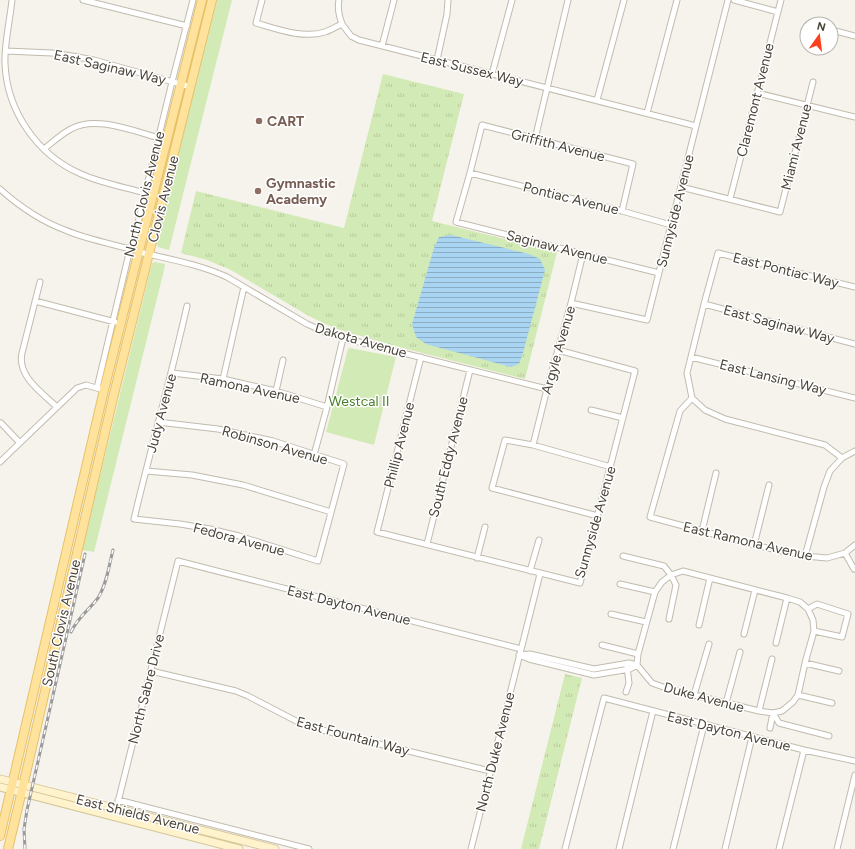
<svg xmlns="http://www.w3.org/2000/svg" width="855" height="849" font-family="Figtree,sans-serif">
  <defs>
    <pattern id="grass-tufts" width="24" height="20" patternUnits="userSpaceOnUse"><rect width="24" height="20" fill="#d2eab5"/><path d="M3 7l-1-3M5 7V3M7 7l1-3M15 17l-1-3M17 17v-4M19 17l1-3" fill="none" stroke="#b6ca9c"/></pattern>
    <pattern id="water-rules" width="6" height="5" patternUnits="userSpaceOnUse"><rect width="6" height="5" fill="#a9d4f2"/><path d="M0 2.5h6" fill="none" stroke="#8caec5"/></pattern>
  </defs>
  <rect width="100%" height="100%" fill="#f6f3ec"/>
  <path fill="url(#grass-tufts)" d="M 383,74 L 464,94 L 432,221 L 557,252 L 525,379 L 399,347 L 337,329 L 323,323 L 309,316 L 229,269 L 207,260 L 181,253 L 196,191 L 344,228 Z
    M 565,674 L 582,678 L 539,849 L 521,849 Z"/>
  <path fill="#d2eab5" d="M 217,0 L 232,0 L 169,250 L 158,247 L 156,243 Z
    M 155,262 L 165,264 L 164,270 L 94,552 L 82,550 L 152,263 Z
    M 350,348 L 396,357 L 374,445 L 326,432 L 348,349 Z"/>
  <path fill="url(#water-rules)" d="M 451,235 L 529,254 L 540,259 L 545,270 L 523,353 L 519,364 L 511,367 L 426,344 L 416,337 L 412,324 L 434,248 L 439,237 Z"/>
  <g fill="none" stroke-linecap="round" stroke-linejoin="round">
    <g stroke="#c2bbae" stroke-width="7">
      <path id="street" d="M 12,0 C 10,20 4,45 5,64 C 7,111 37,155 81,174 C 101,183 124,187 145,193
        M 83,0 L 187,26
        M 262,0 L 256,23 C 277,29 303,39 325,32 C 331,30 337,26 342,24 L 351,36 L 359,40 L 696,126
        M 339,0 C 337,9 339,16 342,24
        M 734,0 L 778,12
        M 832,30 L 855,36
        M 382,46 L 394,0
        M 6,51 L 52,53 L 72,56 L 94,60 L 191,87
        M 437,60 L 447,14 L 448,0
        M 492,74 L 512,0
        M 757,93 L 855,117
        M 597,100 L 624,0
        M 647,113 L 677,0
        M 535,139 L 568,0
        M 44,149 C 53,142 61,134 71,129 C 96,115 133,131 159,138
        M 470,173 L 622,211 L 671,225
        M 681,187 L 780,212 L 813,82
        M 0,189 C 19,206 41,221 65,230 C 86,239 108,243 130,249
        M 730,199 L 781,0
        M 622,211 L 633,164 L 482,125 L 470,173 L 456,222 L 659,273
        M 139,252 C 168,259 199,264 227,277 L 307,324 L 325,332 L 343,338 L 547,389
        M 40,282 L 22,353 C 17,376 41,392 57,407
        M 35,301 L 115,322
        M 571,303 L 647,320 L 728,0
        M 704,304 L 855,344
        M 421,357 L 377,532 L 580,583 L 635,371 L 558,350
        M 691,357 L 855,398
        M 172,373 L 223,379 L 276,391 L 327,407
        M 223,379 L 244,287
        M 97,388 L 130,249 L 136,231 L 172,82 L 193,0
        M 276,391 L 283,360
        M 692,398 L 680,411 L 650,517 L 754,545 L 805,556 L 827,558 L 845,553 L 855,545
        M 692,398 L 687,373 L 704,304 L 718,253 L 855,287
        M 692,398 L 705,410 L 725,419 L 825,445 L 842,458 L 855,451
        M 591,410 L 623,418
        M 158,422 L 218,429 L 273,441 L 344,464 L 318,561 L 239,536 L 210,529 L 180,524 L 134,519 C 151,448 171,377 187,306
        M 1,423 L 20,443
        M 533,445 L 547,389 L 571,303 L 583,254
        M 314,455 L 327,407 L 343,338
        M 0,462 L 77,388 L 86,385 L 100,389
        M 146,471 L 192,475 L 243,485 L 331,512
        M 598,516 L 492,488 L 505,440 L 533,445 L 611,467
        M 702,531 L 716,473
        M 427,544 L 470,370
        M 754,545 L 769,485
        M 845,553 L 854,569
        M 623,556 L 664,566 L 671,575 L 676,585 L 669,619
        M 805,556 L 824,487 L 830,471 L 842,458
        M 477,558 L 485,527
        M 530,571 L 539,540
        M 683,571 L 787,598 L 800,602 L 808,609 L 813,620 L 814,631 L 805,663 L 798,695 L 793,702 L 782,711 L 773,713 L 759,711 L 666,688 L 652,683 L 637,665 L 638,654 L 655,592 L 662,582 L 671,575 Z
        M 620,584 L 655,592
        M 808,609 L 817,604 L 848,614 L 842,637 L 814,631
        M 611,614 L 646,622
        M 699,625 L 710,578
        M 744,634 L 755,590
        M 776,643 L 787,598
        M 602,645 L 638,654
        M 519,655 L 529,659 L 594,675 L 630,669 L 637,665
        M 520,655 L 530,654 L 594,669 L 629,663 L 637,665
        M 805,663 L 839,671
        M 151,671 L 236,691 L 248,696 L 300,723 L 322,730 L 490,771
        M 626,692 L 629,683 L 627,667
        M 694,695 L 709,644
        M 798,695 L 832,703
        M 726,703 L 740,652
        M 759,711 L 772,659
        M 773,713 L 779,723 L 829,736
        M 770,728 L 773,713
        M 118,800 L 309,849
        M 116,810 L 178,561 L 521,649
        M 471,849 L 540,574
        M 565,849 L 604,698 L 804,750 L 855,761
        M 619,849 L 653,711
        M 673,849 L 704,725
        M 725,849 L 752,737
        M 779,849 L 804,750
        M 837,849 L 855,775"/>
    </g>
    <g stroke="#d6c79b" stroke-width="9">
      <path id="secondary" d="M 0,779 L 275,849
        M 0,787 L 239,849"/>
    </g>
    <g stroke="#e6c16a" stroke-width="10">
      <path id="primary" d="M 0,836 L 104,390 L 202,0
        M 8,849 L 20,799 L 113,398 L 212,0"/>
    </g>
    <use href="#street" stroke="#fff" stroke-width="5"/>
    <use href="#secondary" stroke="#fff3cd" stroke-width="7"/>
    <use href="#primary" stroke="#ffe39c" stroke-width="8"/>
    <g stroke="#9a9a9a" stroke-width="3">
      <path id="rail" d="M 71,632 C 78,617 89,610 98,598 C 107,584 109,565 113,550
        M 25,849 L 24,829 L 27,810 L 85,554"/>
    </g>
    <use href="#rail" stroke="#fff" stroke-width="1.5" stroke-dasharray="4.5" stroke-linecap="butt"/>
  </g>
  <g fill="#8d6e63" stroke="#fff" stroke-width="1.5">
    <circle cx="259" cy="121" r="4"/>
    <circle cx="258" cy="191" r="4"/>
  </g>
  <g text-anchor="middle" stroke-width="3" stroke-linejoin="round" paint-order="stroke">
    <g font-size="14" fill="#4b4439" stroke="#fff">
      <text transform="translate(110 67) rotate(13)" y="5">East Saginaw Way</text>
      <text transform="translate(472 69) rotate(14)" y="5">East Sussex Way</text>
      <text transform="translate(755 100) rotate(-76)" y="5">Claremont Avenue</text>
      <text transform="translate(558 145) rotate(14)" y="5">Griffith Avenue</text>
      <text transform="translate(796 147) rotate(-76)" y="5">Miami Avenue</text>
      <text transform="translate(144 194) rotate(-76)" y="5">North Clovis Avenue</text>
      <text transform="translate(571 198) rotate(14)" y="5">Pontiac Avenue</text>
      <text transform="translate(163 199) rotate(-76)" y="5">Clovis Avenue</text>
      <text transform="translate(675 211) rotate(-76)" y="5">Sunnyside Avenue</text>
      <text transform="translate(557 247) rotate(14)" y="5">Saginaw Avenue</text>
      <text transform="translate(786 270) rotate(14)" y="5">East Pontiac Way</text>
      <text transform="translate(779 324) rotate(15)" y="5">East Saginaw Way</text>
      <text transform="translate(361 340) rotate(16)" y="5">Dakota Avenue</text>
      <text transform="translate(558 350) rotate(-74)" y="5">Argyle Avenue</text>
      <text transform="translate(773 377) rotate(14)" y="5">East Lansing Way</text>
      <text transform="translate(250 388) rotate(12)" y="5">Ramona Avenue</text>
      <text transform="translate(161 413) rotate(-75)" y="5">Judy Avenue</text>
      <text transform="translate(275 445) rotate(16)" y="5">Robinson Avenue</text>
      <text transform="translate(399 445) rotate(-76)" y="5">Phillip Avenue</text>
      <text transform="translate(448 457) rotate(-76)" y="5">South Eddy Avenue</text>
      <text transform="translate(595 522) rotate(-74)" y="5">Sunnyside Avenue</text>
      <text transform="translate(239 539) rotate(15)" y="5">Fedora Avenue</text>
      <text transform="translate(748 541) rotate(13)" y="5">East Ramona Avenue</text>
      <text transform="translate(349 605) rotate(14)" y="5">East Dayton Avenue</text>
      <text transform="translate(61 623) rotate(-77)" y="5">South Clovis Avenue</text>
      <text transform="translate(146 689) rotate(-76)" y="5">North Sabre Drive</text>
      <text transform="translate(704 697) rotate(15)" y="5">Duke Avenue</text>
      <text transform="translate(729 731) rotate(14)" y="5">East Dayton Avenue</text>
      <text transform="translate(353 736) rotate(15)" y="5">East Fountain Way</text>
      <text transform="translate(495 752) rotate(-76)" y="5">North Duke Avenue</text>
      <text transform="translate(138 814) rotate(14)" y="5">East Shields Avenue</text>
    </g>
    <g font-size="14" font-weight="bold" fill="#785e54" stroke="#fff" text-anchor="start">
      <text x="267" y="126">CART</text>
      <text x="266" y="188">Gymnastic<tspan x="266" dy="16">Academy</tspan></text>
    </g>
    <g font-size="14" fill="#4a7f2a" stroke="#fff">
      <text x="359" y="406">Westcal II</text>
    </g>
  </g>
  <g transform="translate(819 36) rotate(14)"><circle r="19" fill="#ffffff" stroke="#b7b4b0"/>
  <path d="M0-3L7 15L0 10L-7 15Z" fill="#fc3f1d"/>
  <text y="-6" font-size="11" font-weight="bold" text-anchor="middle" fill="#4b4439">N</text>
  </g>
</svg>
